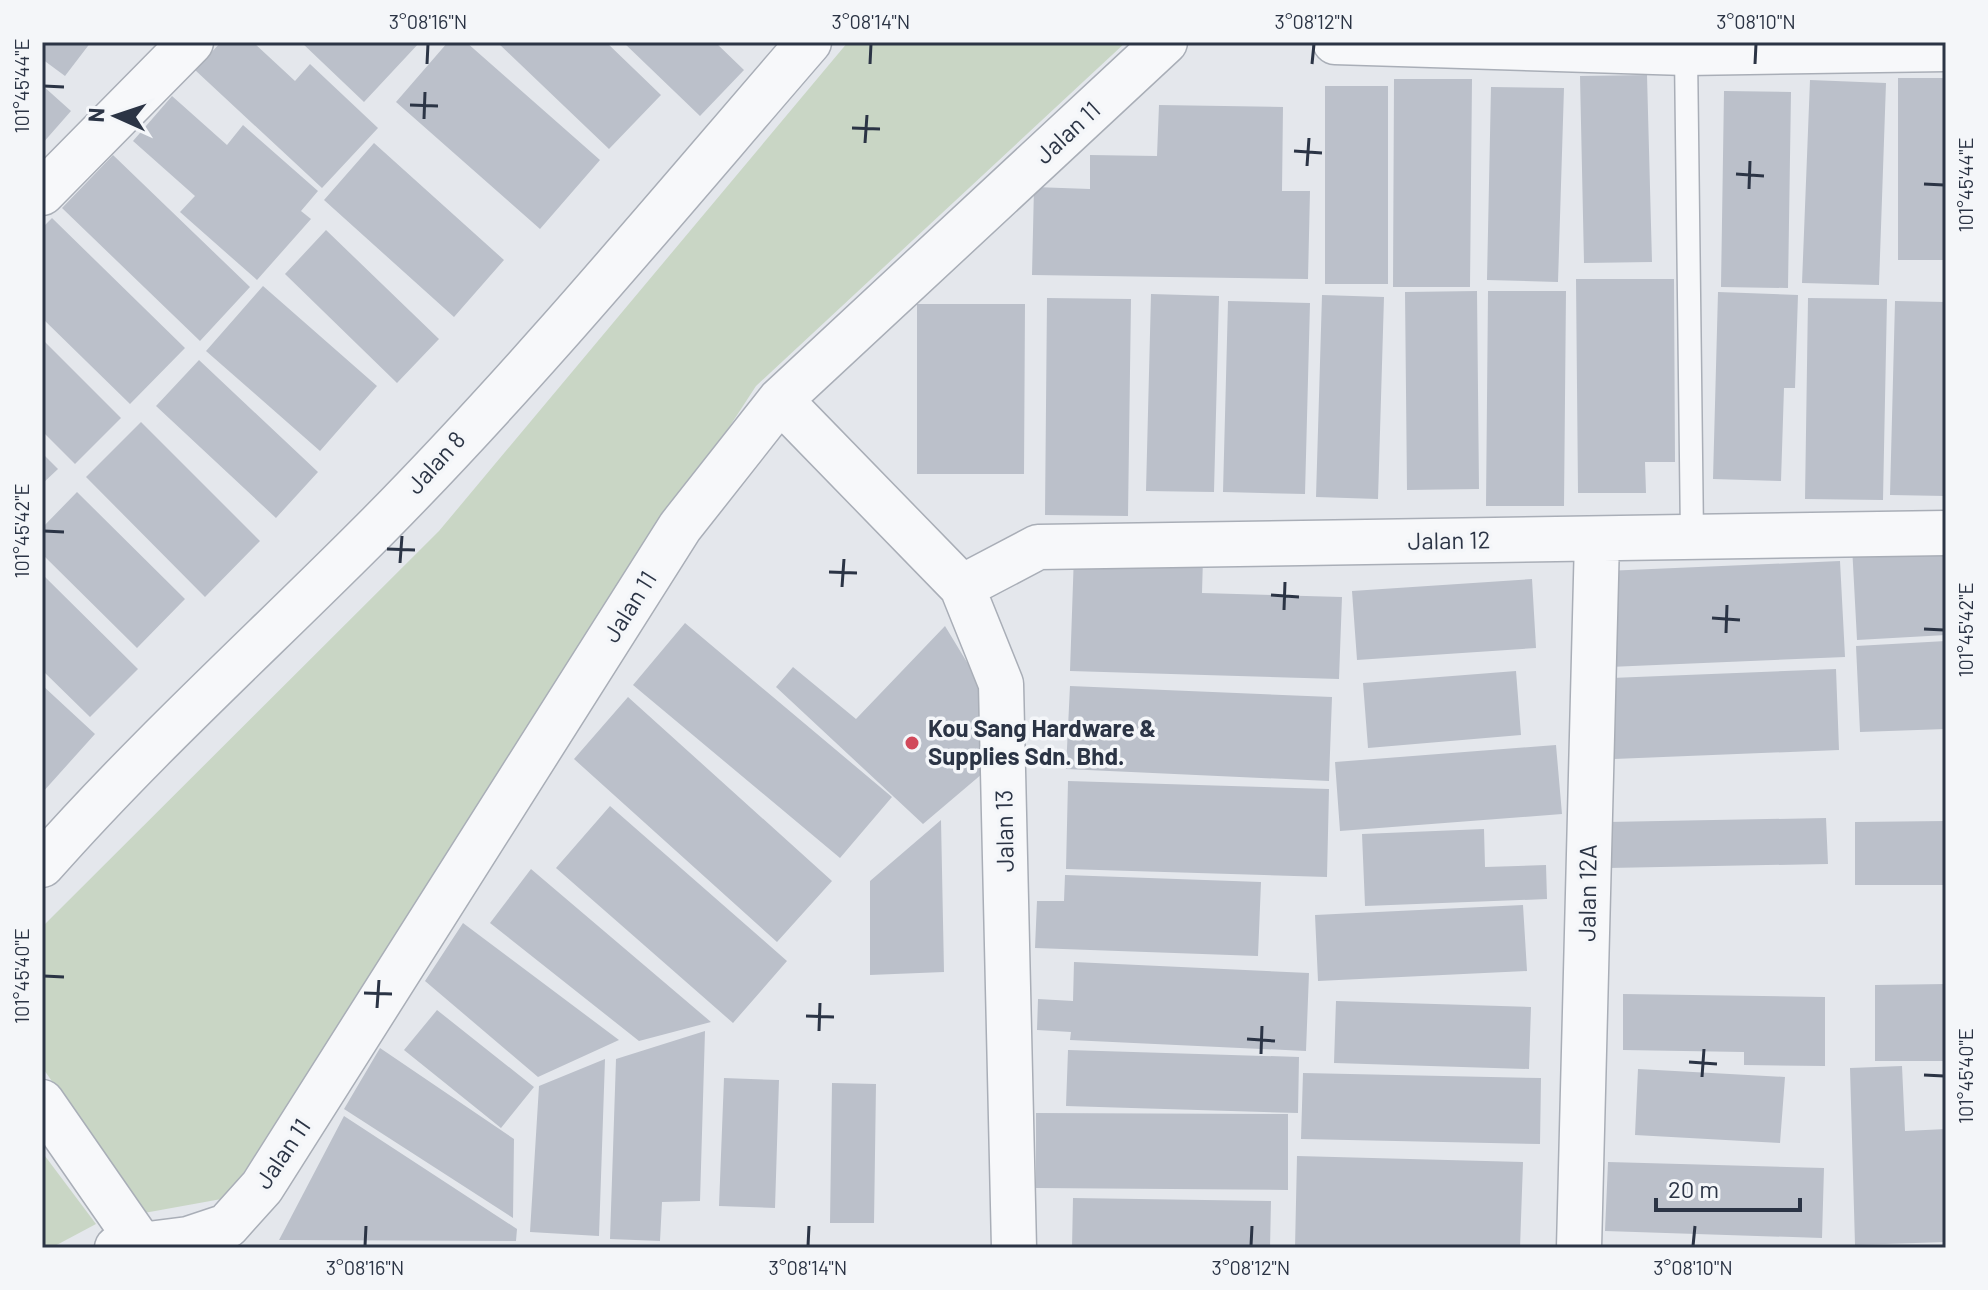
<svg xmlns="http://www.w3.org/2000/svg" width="1988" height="1290" font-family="Barlow,sans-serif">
  <rect width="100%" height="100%" fill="#e4e7ec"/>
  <path fill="#c9d6c5" d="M 848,42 L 1126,42 L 756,386 L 227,1198 L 144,1213 L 42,1067 L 42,927 L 439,531 Z
    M 42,1152 L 96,1224 L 51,1248 L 42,1248 Z"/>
  <path fill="#bbc0ca" d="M 42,42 L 91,42 L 65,76 L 42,59 Z
    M 221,42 L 253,42 L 295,81 L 310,64 L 378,128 L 322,188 L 195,70 Z
    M 301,42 L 420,42 L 364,102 Z
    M 448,42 L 466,42 L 600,160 L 540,229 L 396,102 Z
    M 497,42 L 606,42 L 661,95 L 609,149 Z
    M 623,42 L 715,42 L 744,70 L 700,116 Z
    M 1647,75 L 1652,262 L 1584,263 L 1580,76 Z
    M 1898,78 L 1946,78 L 1946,260 L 1898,260 Z
    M 1394,79 L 1472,79 L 1470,287 L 1393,287 Z
    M 1810,80 L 1886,83 L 1879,285 L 1802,283 Z
    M 42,85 L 71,111 L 42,144 Z
    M 1325,86 L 1388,86 L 1388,284 L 1325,284 Z
    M 1491,87 L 1564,88 L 1558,282 L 1487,280 Z
    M 1724,91 L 1791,92 L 1788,288 L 1721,287 Z
    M 172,96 L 227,145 L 243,125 L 318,191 L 301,211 L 311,219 L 257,280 L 180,212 L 195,196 L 133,141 Z
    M 1159,105 L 1283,107 L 1282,191 L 1310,191 L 1308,279 L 1032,275 L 1034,187 L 1090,189 L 1090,155 L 1157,156 Z
    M 374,143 L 504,260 L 454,317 L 324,200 Z
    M 113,155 L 250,287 L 200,341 L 62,208 Z
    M 52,218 L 185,348 L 130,404 L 42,318 L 42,228 Z
    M 326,230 L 439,339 L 397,383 L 285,274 Z
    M 1576,279 L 1674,279 L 1675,462 L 1645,462 L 1646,493 L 1578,493 Z
    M 263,286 L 377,386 L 320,451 L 206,351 Z
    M 1477,291 L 1479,489 L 1407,490 L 1405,292 Z
    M 1488,291 L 1566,291 L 1564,506 L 1486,506 Z
    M 1718,292 L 1798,295 L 1795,388 L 1784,388 L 1781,481 L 1713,479 Z
    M 1151,294 L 1219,296 L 1214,492 L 1146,491 Z
    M 1322,295 L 1384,297 L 1378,499 L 1316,497 Z
    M 1047,298 L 1131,299 L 1128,516 L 1045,515 Z
    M 1808,298 L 1887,299 L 1883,500 L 1805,499 Z
    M 1228,301 L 1310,303 L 1305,494 L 1223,492 Z
    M 1895,301 L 1946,302 L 1946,496 L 1890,495 Z
    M 917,304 L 1025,304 L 1024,474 L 917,474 Z
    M 42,339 L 121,418 L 75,464 L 42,431 Z
    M 199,360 L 318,472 L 276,518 L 156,406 Z
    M 141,422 L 260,541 L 205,597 L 86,477 Z
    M 42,453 L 58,469 L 42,484 Z
    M 77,492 L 185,599 L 137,648 L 42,554 L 42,528 Z
    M 1946,542 L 1946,635 L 1857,640 L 1852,546 Z
    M 1074,554 L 1203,558 L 1202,593 L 1342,597 L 1339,679 L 1070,671 Z
    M 1840,561 L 1845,657 L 1609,667 L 1605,571 Z
    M 42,574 L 138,669 L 90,717 L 42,670 Z
    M 1532,579 L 1536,648 L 1357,660 L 1352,591 Z
    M 685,623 L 892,797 L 840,858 L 633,685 Z
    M 945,626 L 985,692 L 989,768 L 923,824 L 776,687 L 793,667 L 856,719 Z
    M 1946,641 L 1946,729 L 1860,732 L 1856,646 Z
    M 1836,669 L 1839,750 L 1614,759 L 1611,678 Z
    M 1516,671 L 1521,735 L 1368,748 L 1363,683 Z
    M 42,685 L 95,734 L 42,793 Z
    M 1070,686 L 1332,697 L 1329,781 L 1066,769 Z
    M 628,697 L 832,881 L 777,942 L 574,759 Z
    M 1556,745 L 1562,814 L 1340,831 L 1335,762 Z
    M 1068,781 L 1329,789 L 1327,877 L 1066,869 Z
    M 610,806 L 787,961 L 733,1023 L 556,868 Z
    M 1826,818 L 1828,864 L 1608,868 L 1607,822 Z
    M 941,820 L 944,972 L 870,975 L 870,881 Z
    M 1946,821 L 1946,885 L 1855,885 L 1855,822 Z
    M 1484,829 L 1485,867 L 1546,865 L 1547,899 L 1365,906 L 1362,834 Z
    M 531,869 L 711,1022 L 639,1041 L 490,923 Z
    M 1065,875 L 1261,882 L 1258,956 L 1035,948 L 1037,901 L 1064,901 Z
    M 1523,905 L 1527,971 L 1318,981 L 1315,915 Z
    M 463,923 L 619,1040 L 538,1077 L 425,981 Z
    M 1074,962 L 1309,973 L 1306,1051 L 1070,1040 L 1071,1032 L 1037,1030 L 1038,999 L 1073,1001 Z
    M 1946,984 L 1946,1061 L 1875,1061 L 1875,985 Z
    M 1623,994 L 1825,997 L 1825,1066 L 1744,1065 L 1744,1052 L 1623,1050 Z
    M 1336,1001 L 1531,1007 L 1529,1069 L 1334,1063 Z
    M 437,1010 L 534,1087 L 501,1128 L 404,1050 Z
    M 705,1031 L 700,1201 L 662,1202 L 660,1241 L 610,1239 L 616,1059 Z
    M 380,1048 L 514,1139 L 513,1218 L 344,1109 Z
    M 1068,1050 L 1299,1057 L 1298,1113 L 1066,1106 Z
    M 605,1059 L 599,1236 L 530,1232 L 539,1086 Z
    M 1902,1066 L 1905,1131 L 1946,1129 L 1946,1242 L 1855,1245 L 1850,1068 Z
    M 1638,1069 L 1785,1077 L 1780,1143 L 1635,1135 Z
    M 1303,1073 L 1541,1078 L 1540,1144 L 1301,1139 Z
    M 724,1078 L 779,1080 L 775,1208 L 719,1206 Z
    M 832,1083 L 876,1084 L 874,1223 L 830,1223 Z
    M 1036,1113 L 1288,1114 L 1288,1190 L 1036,1188 Z
    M 344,1116 L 517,1229 L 516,1241 L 279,1240 Z
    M 1297,1156 L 1523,1162 L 1520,1248 L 1295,1248 Z
    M 1608,1162 L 1824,1168 L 1822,1238 L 1605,1231 Z
    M 1073,1198 L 1271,1201 L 1270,1248 L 1072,1248 Z"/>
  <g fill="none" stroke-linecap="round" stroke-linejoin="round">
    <g stroke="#a9aeb7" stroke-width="25">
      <path id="lane" d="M 1686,53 L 1692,537"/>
    </g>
    <g stroke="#a9aeb7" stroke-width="47">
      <path id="street" d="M 1335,42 L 1686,53 L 1946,49
        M 42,193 L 191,42
        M 780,400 L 962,587 L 1001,684 L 1014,1248
        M 962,587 L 1038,547 L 1946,533
        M 42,865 C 148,745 266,639 379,525 C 530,372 668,205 809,42
        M 42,1102 L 139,1242
        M 117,1248 L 188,1239 L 227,1226 L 262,1187 L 680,527 L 780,400 L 1165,42
        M 1579,1248 L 1597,539"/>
    </g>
    <use href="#lane" stroke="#f7f8fa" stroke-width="22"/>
    <use href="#street" stroke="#f7f8fa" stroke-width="44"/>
  </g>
  <path fill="none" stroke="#2b3445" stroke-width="3" d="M 427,64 L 428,44M 870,64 L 871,44M 1312,64 L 1314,44M 1755,64 L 1756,44M 44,86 L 64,87M 410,105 L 438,106M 424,119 L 425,92M 852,128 L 880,129M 865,143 L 867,115M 1294,151 L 1322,153M 1307,166 L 1309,138M 1736,174 L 1764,176M 1924,184 L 1944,185M 1749,189 L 1750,161M 44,531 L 64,532M 387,549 L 415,550M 400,563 L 402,536M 829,572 L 857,573M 842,587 L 844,559M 1271,595 L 1299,597M 1284,610 L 1285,582M 1712,618 L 1740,620M 1924,629 L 1944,630M 1726,633 L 1727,605M 44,976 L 64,977M 364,993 L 392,994M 377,1008 L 379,980M 806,1016 L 834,1017M 819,1031 L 820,1003M 1247,1039 L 1275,1041M 1261,1054 L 1262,1026M 1689,1062 L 1717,1064M 1924,1075 L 1944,1076M 1702,1077 L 1704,1049M 365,1246 L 366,1226M 808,1246 L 809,1226M 1251,1246 L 1252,1226M 1693,1246 L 1695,1226"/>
  <circle fill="#d1495b" stroke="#f4f6f9" stroke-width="3" cx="912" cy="743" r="8"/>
  <g text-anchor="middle" stroke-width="7" stroke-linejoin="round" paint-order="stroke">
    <g font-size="24" fill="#2b3445" stroke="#f4f6f9">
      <text transform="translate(1068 133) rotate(-43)" y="8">Jalan 11</text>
      <text transform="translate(436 463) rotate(-48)" y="8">Jalan 8</text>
      <text transform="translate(1449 541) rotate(-1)" y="8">Jalan 12</text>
      <text transform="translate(630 607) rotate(-58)" y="8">Jalan 11</text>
      <text transform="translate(1005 831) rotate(-91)" y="8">Jalan 13</text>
      <text transform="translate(1588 893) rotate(-89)" y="8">Jalan 12A</text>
      <text transform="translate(283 1154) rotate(-56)" y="8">Jalan 11</text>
    </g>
    <g font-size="24" font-weight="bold" fill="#2b3445" stroke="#f4f6f9" text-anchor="start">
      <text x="928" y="737">Kou Sang Hardware &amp;<tspan x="928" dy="28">Supplies Sdn. Bhd.</tspan></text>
    </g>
  </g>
  <rect width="1988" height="1290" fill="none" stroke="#f4f6f9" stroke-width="88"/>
  <g transform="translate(116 116) rotate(273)" stroke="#f4f6f9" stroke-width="6" paint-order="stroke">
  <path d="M0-6L14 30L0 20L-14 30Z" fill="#2b3445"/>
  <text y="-12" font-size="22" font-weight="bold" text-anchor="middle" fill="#2b3445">N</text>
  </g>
  <path d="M1656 1198v12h144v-12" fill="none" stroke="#2b3445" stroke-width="4"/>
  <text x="1668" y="1198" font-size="24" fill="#2b3445" stroke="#f4f6f9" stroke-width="6" paint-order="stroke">20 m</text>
  <rect x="44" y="44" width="1900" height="1202" fill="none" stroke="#2b3445" stroke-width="3"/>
  <g font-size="20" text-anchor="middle" fill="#2b3445">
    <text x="428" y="29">3°08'16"N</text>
    <text x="871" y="29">3°08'14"N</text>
    <text x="1314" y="29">3°08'12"N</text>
    <text x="1756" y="29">3°08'10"N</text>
    <text transform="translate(22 86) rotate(-90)" y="7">101°45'44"E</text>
    <text transform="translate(1966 185) rotate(-90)" y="7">101°45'44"E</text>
    <text transform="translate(22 531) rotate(-90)" y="7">101°45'42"E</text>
    <text transform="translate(1966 630) rotate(-90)" y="7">101°45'42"E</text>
    <text transform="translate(22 976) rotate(-90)" y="7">101°45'40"E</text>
    <text transform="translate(1966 1076) rotate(-90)" y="7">101°45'40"E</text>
    <text x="365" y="1275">3°08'16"N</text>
    <text x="808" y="1275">3°08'14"N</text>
    <text x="1251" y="1275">3°08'12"N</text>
    <text x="1693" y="1275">3°08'10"N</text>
  </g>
</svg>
